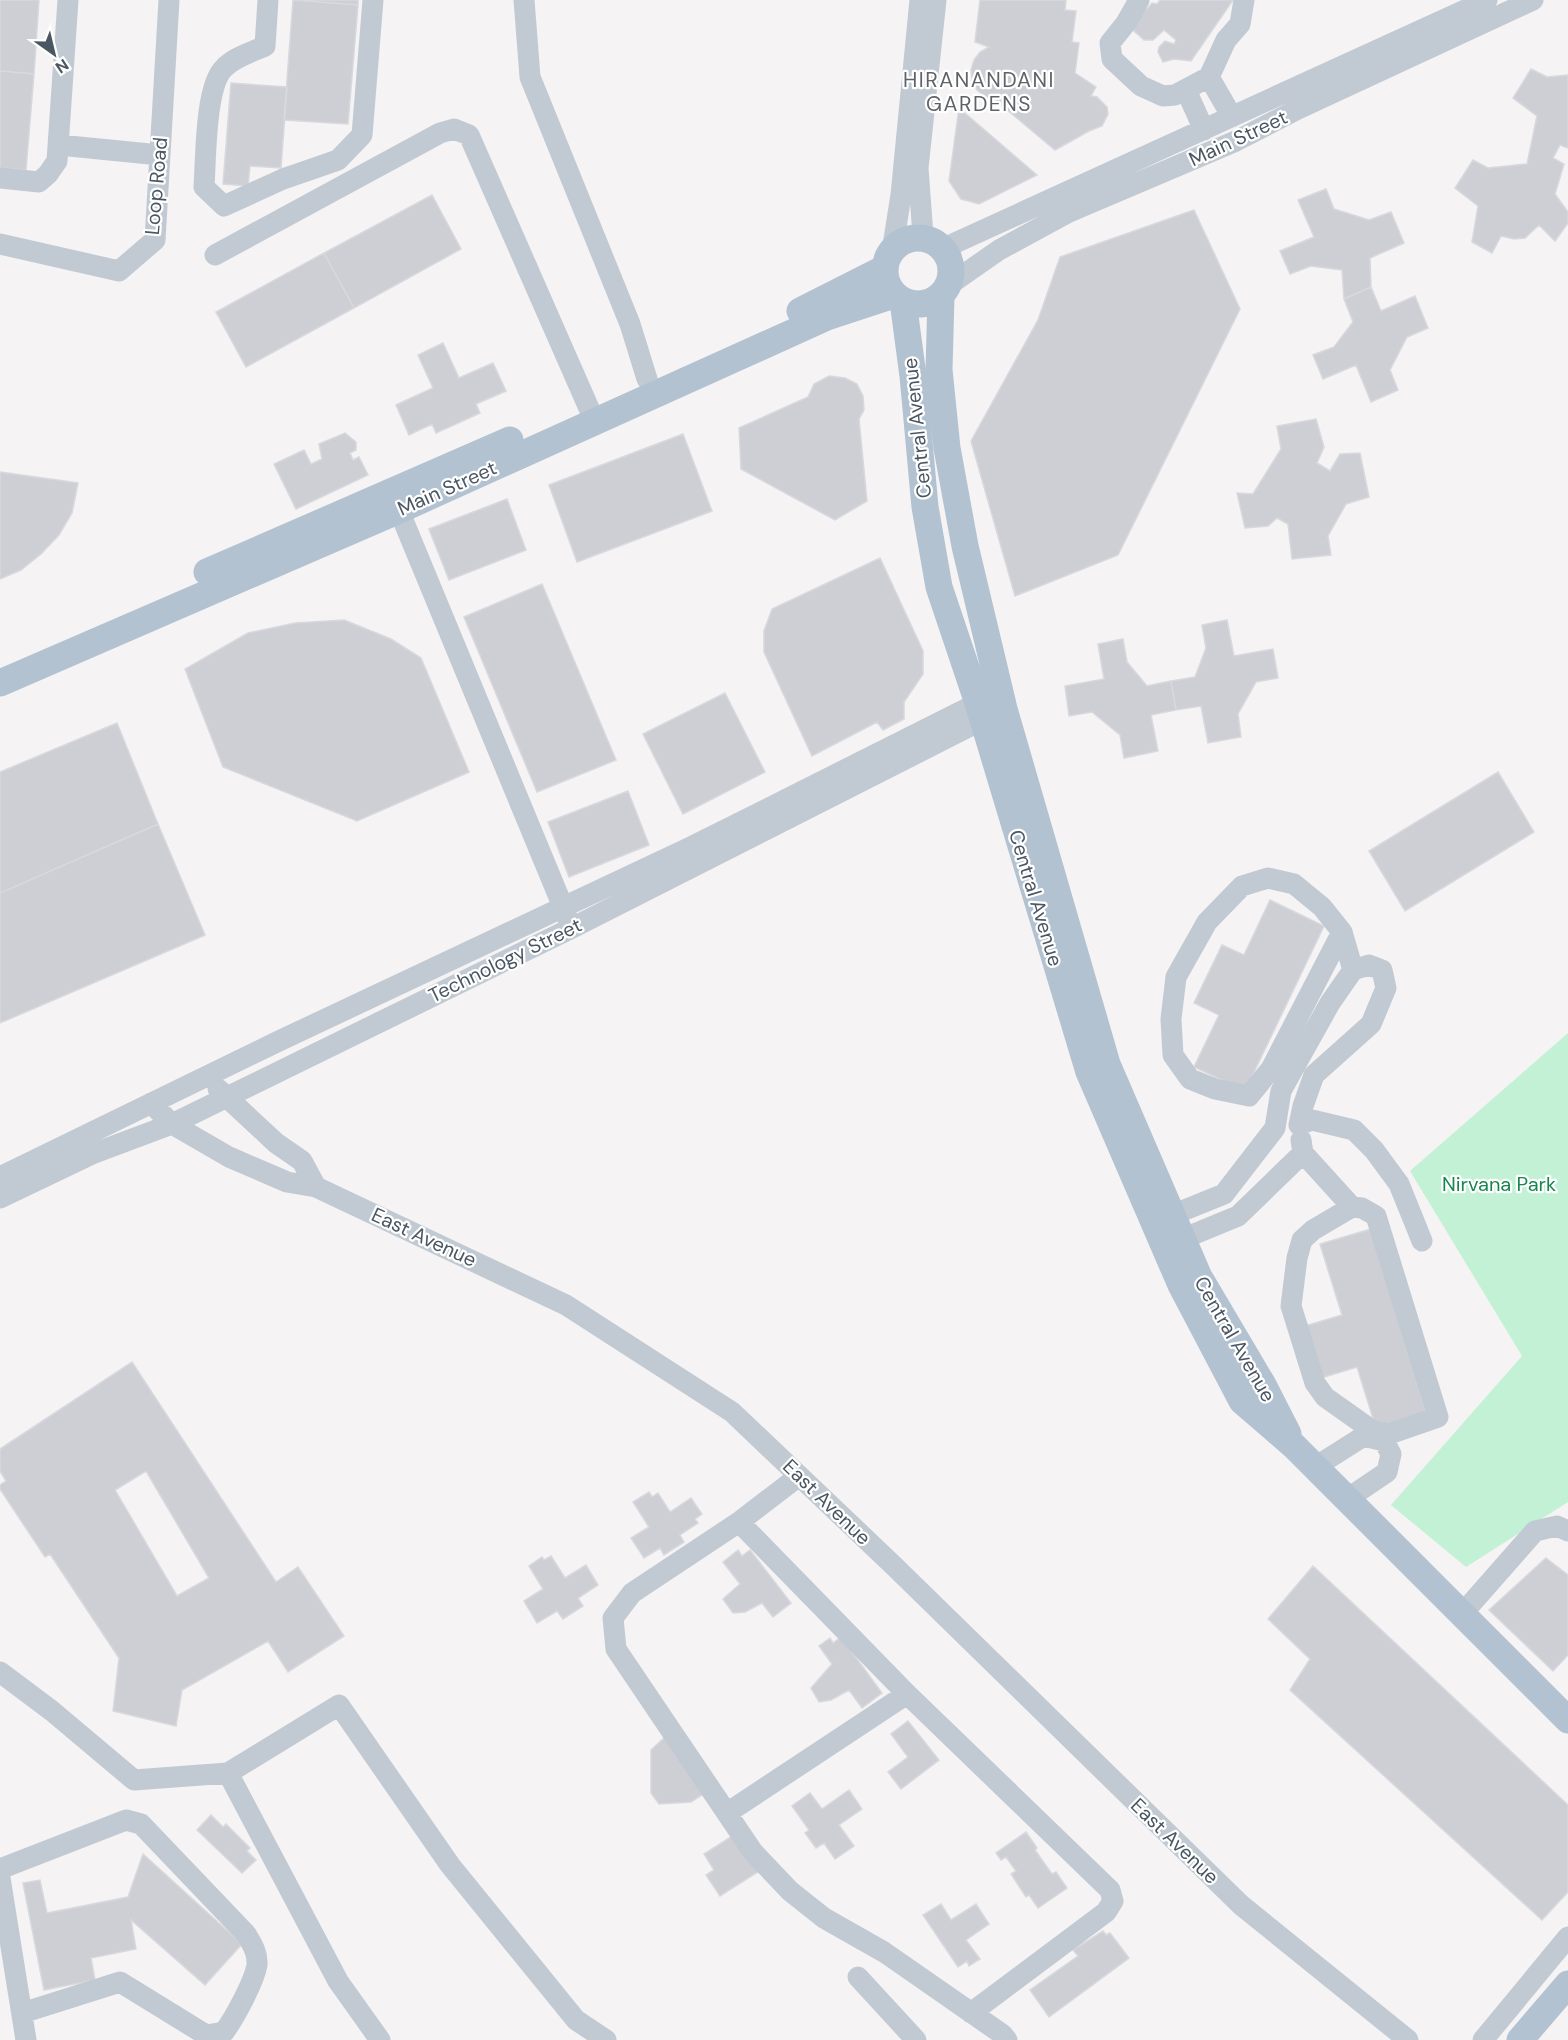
<svg xmlns="http://www.w3.org/2000/svg" width="1568" height="2040" font-family="'DM Sans',sans-serif">
  <rect width="100%" height="100%" fill="#f5f3f3"/>
  <path fill="#c3f1d5" d="M 1568,1033 L 1568,1502 L 1466,1567 L 1391,1505 L 1522,1356 L 1410,1171 Z"/>
  <path fill="#cdcfd5" stroke="#d7d9de" stroke-width="1.5" fill-rule="evenodd" d="M 0,0 L 39,0 L 34,74 L 0,71 Z
    M 293,0 L 358,0 L 358,5 Z
    M 293,0 L 358,5 L 348,124 L 284,120 Z
    M 980,0 L 1066,0 L 1065,10 L 1076,11 L 1072,42 L 1079,43 L 1075,73 L 1096,87 L 1091,96 L 1097,97 L 1107,107 L 1108,114 L 1102,126 L 1089,131 L 1055,150 L 994,99 L 985,97 L 977,90 L 972,81 L 971,70 L 974,60 L 980,52 L 989,47 L 975,42 Z
    M 1160,0 L 1233,0 L 1191,61 L 1174,59 L 1163,62 L 1158,52 L 1159,47 L 1165,41 L 1174,44 L 1176,40 L 1164,30 L 1153,40 L 1144,40 L 1134,31 L 1132,21 L 1141,6 L 1147,9 L 1152,3 L 1157,4 Z
    M 1531,69 L 1547,77 L 1568,75 L 1568,148 L 1560,145 L 1553,158 L 1564,164 L 1555,194 L 1568,212 L 1568,223 L 1555,241 L 1539,225 L 1525,238 L 1514,239 L 1501,236 L 1492,253 L 1472,242 L 1478,206 L 1455,188 L 1473,160 L 1488,168 L 1527,164 L 1537,116 L 1513,98 Z
    M 0,71 L 34,74 L 26,170 L 0,168 Z
    M 231,83 L 287,87 L 281,168 L 250,166 L 248,186 L 223,184 Z
    M 959,108 L 1037,175 L 979,204 L 961,199 L 949,181 Z
    M 1326,189 L 1334,209 L 1369,220 L 1391,212 L 1404,243 L 1370,258 L 1371,287 L 1344,299 L 1342,270 L 1311,266 L 1290,274 L 1280,251 L 1314,237 L 1298,200 Z
    M 432,195 L 461,249 L 354,308 L 324,253 Z
    M 1194,210 L 1240,309 L 1118,555 L 1015,596 L 971,441 L 1038,320 L 1060,257 Z
    M 324,253 L 354,308 L 246,367 L 216,312 Z
    M 1371,287 L 1381,311 L 1415,296 L 1428,328 L 1407,337 L 1390,370 L 1398,390 L 1371,402 L 1356,365 L 1323,379 L 1313,355 L 1334,347 L 1353,322 L 1344,299 Z
    M 443,343 L 459,378 L 493,363 L 506,391 L 476,404 L 480,413 L 436,433 L 432,424 L 409,435 L 396,405 L 433,388 L 418,355 Z
    M 829,376 L 845,378 L 857,384 L 863,396 L 864,410 L 859,419 L 867,501 L 835,520 L 741,469 L 739,428 L 808,397 L 814,384 Z
    M 1316,419 L 1324,447 L 1317,463 L 1330,471 L 1340,454 L 1360,453 L 1369,497 L 1346,504 L 1328,536 L 1331,555 L 1292,559 L 1288,524 L 1277,518 L 1268,526 L 1245,528 L 1237,493 L 1253,494 L 1281,449 L 1277,426 Z
    M 345,433 L 356,442 L 356,450 L 350,453 L 353,460 L 359,457 L 368,475 L 296,509 L 274,464 L 304,450 L 311,464 L 322,459 L 319,444 Z
    M 683,434 L 712,511 L 577,562 L 549,485 Z
    M 0,472 L 78,483 L 72,513 L 59,535 L 41,554 L 21,570 L 0,579 Z
    M 507,499 L 526,550 L 449,580 L 429,529 Z
    M 880,558 L 923,651 L 923,674 L 904,702 L 904,719 L 883,730 L 877,722 L 812,756 L 764,652 L 764,631 L 772,609 Z
    M 542,584 L 616,760 L 537,792 L 464,617 Z
    M 344,620 L 391,639 L 421,658 L 469,772 L 357,821 L 223,767 L 185,669 L 248,633 L 295,623 Z
    M 1227,620 L 1234,656 L 1273,649 L 1278,678 L 1256,682 L 1238,714 L 1241,737 L 1208,743 L 1201,706 L 1176,710 L 1171,681 L 1195,677 L 1206,648 L 1202,625 Z
    M 1123,639 L 1127,662 L 1147,686 L 1171,681 L 1176,710 L 1151,715 L 1158,751 L 1124,758 L 1120,735 L 1092,712 L 1069,716 L 1065,686 L 1104,679 L 1098,644 Z
    M 725,693 L 765,772 L 683,814 L 643,734 Z
    M 117,723 L 158,824 L 0,893 L 0,772 Z
    M 1498,772 L 1534,832 L 1405,911 L 1369,851 Z
    M 628,791 L 649,845 L 569,877 L 548,822 Z
    M 158,824 L 205,935 L 0,1023 L 0,893 Z
    M 1270,900 L 1324,926 L 1245,1091 L 1194,1067 L 1219,1015 L 1194,1003 L 1222,945 L 1244,955 Z
    M 1371,1229 L 1426,1413 L 1376,1428 L 1357,1367 L 1321,1378 L 1305,1326 L 1342,1315 L 1320,1244 Z
    M 132,1362 L 276,1582 L 298,1567 L 344,1636 L 288,1672 L 268,1641 L 182,1690 L 176,1726 L 113,1711 L 119,1658 L 50,1554 L 45,1557 L 0,1489 L 0,1485 L 6,1481 L 0,1471 L 0,1449 ZM 146,1471 L 209,1578 L 177,1596 L 115,1490 Z
    M 649,1492 L 652,1497 L 658,1493 L 670,1512 L 691,1498 L 702,1514 L 695,1519 L 698,1523 L 680,1535 L 684,1542 L 664,1555 L 660,1548 L 644,1558 L 631,1538 L 649,1527 L 633,1502 Z
    M 738,1550 L 742,1556 L 750,1550 L 791,1603 L 773,1617 L 762,1603 L 745,1612 L 733,1613 L 723,1599 L 740,1584 L 723,1562 Z
    M 551,1556 L 565,1578 L 586,1565 L 598,1585 L 578,1598 L 583,1606 L 563,1619 L 557,1611 L 537,1623 L 524,1601 L 543,1589 L 529,1566 L 542,1557 L 544,1560 Z
    M 1546,1558 L 1568,1575 L 1568,1655 L 1553,1671 L 1489,1610 Z
    M 1313,1566 L 1568,1805 L 1568,1892 L 1542,1920 L 1290,1690 L 1310,1659 L 1268,1619 Z
    M 841,1637 L 882,1693 L 862,1708 L 849,1690 L 831,1700 L 819,1702 L 811,1688 L 832,1664 L 819,1646 L 830,1638 L 833,1643 Z
    M 908,1721 L 939,1760 L 901,1789 L 888,1772 L 908,1757 L 891,1734 Z
    M 666,1736 L 710,1790 L 691,1802 L 659,1804 L 651,1793 L 651,1750 Z
    M 849,1790 L 862,1809 L 839,1825 L 854,1846 L 835,1859 L 824,1843 L 816,1848 L 805,1833 L 809,1830 L 792,1806 L 810,1793 L 822,1809 Z
    M 211,1815 L 223,1827 L 226,1824 L 250,1848 L 247,1851 L 256,1860 L 242,1873 L 197,1830 Z
    M 1026,1832 L 1037,1848 L 1035,1850 L 1052,1874 L 1056,1872 L 1067,1888 L 1038,1908 L 1029,1895 L 1026,1897 L 1011,1874 L 1016,1871 L 1006,1857 L 1001,1860 L 996,1853 Z
    M 737,1833 L 761,1870 L 720,1896 L 706,1875 L 714,1870 L 704,1854 Z
    M 143,1854 L 242,1944 L 205,1985 L 131,1920 L 136,1949 L 91,1958 L 95,1980 L 44,1990 L 23,1883 L 40,1880 L 47,1913 L 128,1897 Z
    M 941,1904 L 951,1920 L 976,1904 L 989,1924 L 966,1940 L 980,1959 L 969,1966 L 967,1961 L 958,1967 L 923,1915 Z
    M 1103,1931 L 1106,1935 L 1110,1933 L 1129,1958 L 1049,2017 L 1030,1990 L 1078,1956 L 1073,1950 Z"/>
  <g fill="none" stroke-linecap="round" stroke-linejoin="round">
    <path stroke="#c1cad2" stroke-width="21" d="M 268,0 L 265,46 C 252,52 234,57 224,68 C 205,86 206,159 204,187 L 224,206 L 283,179 L 338,160 L 362,135 L 373,0
      M 524,0 L 530,77 L 630,324 L 647,379
      M 1139,0 L 1126,23 L 1110,43 L 1112,59 L 1141,86 L 1163,96 L 1175,95 L 1209,77 L 1226,40 L 1240,24 L 1244,0
      M 1209,77 L 1232,117
      M 1186,90 L 1204,130
      M 59,145 L 160,155
      M 0,178 L 39,182 L 48,174 L 57,161 L 68,0
      M 923,236 L 918,168 L 936,0
      M 0,244 L 119,271 L 155,240 L 169,0
      M 944,248 L 1487,0
      M 892,252 L 901,195 L 920,0
      M 215,255 L 440,133 L 454,129 L 469,135 L 595,422
      M 949,285 L 999,250 L 1069,212 L 1236,141 L 1298,109 L 1533,0
      M 393,496 L 568,919
      M 1342,932 L 1271,1069 L 1249,1096 L 1215,1089 L 1190,1079 L 1173,1055 L 1171,1019 L 1176,977 L 1207,922 L 1242,886 L 1268,878 L 1294,884 L 1322,907 L 1342,932 L 1353,970
      M 218,1089 L 276,1143 L 302,1161 L 316,1187
      M 151,1103 L 172,1124 L 229,1157 L 287,1182 L 316,1187 L 566,1305 L 732,1412 L 894,1566 L 1241,1905 L 1408,2040
      M 1299,1125 L 1312,1120 L 1354,1130 L 1374,1150 L 1399,1184 L 1422,1241
      M 1301,1140 L 1303,1153 L 1352,1207
      M 0,1177 L 281,1040 L 693,846 L 990,697
      M 0,1198 L 92,1154 L 172,1124 L 572,928 L 996,713
      M 1352,1207 L 1362,1208 L 1376,1216 L 1438,1417 L 1389,1434 L 1373,1431 L 1325,1397 L 1315,1383 L 1291,1306 L 1297,1258 L 1302,1240 L 1313,1230 Z
      M 1160,1220 L 1224,1194 L 1275,1128 L 1281,1091 L 1330,1003 L 1353,970 L 1369,965 L 1382,970 L 1386,988 L 1371,1024 L 1314,1075 L 1303,1106 L 1299,1125
      M 1170,1244 L 1238,1216 L 1303,1153
      M 1315,1467 L 1364,1436 L 1384,1441 L 1391,1454 L 1387,1472 L 1347,1499
      M 799,1476 L 739,1522 L 632,1593 L 613,1618 L 616,1649 L 753,1852 L 790,1891 L 824,1918 L 884,1952 L 1002,2034 L 1007,2040
      M 739,1522 L 907,1694 L 1110,1890 L 1113,1901 L 1106,1912 L 971,2013
      M 1462,1614 L 1535,1531 L 1557,1526 L 1568,1531
      M 0,1672 L 52,1711 L 134,1780 L 228,1773 L 339,1705 L 450,1865 L 576,2020 L 606,2040
      M 228,1773 L 338,1981 L 380,2040
      M 727,1813 L 907,1694
      M 0,1869 L 126,1820 L 141,1824 L 246,1934 C 252,1944 258,1953 257,1965 C 254,1982 234,2019 224,2032 L 206,2035 L 120,1982 L 22,2013
      M 0,1878 L 26,2040
      M 858,1977 L 916,2040
      M 1483,2040 L 1568,1937"/>
    <path stroke="#b3c2d1" stroke-width="27" d="M885 271a33 33 0 1 1 66 0a33 33 0 1 1-66 0Z
      M 941,296 L 939,370 L 947,448 L 965,546 L 1004,709 L 1107,1064 L 1199,1277 L 1263,1385 L 1288,1434
      M 903,301 L 913,376 L 925,507 L 939,587 L 978,703 L 1089,1072 L 1181,1285 L 1242,1401 L 1294,1446 L 1568,1720
      M 800,311 L 885,268
      M 207,572 L 510,440
      M 0,683 L 397,511 L 827,317 L 894,295
      M 1520,2040 L 1568,1984"/>
  </g>
  <g text-anchor="middle" stroke-width="4.5" stroke-linejoin="round" paint-order="stroke">
    <g font-size="20" fill="#4a5661" stroke="#fff">
      <text transform="translate(1238 138) rotate(-25)" y="7">Main Street</text>
      <text transform="translate(156 186) rotate(-85)" y="7">Loop Road</text>
      <text transform="translate(917 428) rotate(-96)" y="7">Central Avenue</text>
      <text transform="translate(447 488) rotate(-24)" y="7">Main Street</text>
      <text transform="translate(1036 898) rotate(73)" y="7">Central Avenue</text>
      <text transform="translate(505 960) rotate(-26)" y="7">Technology Street</text>
      <text transform="translate(424 1237) rotate(25)" y="7">East Avenue</text>
      <text transform="translate(1235 1339) rotate(60)" y="7">Central Avenue</text>
      <text transform="translate(827 1502) rotate(44)" y="7">East Avenue</text>
      <text transform="translate(1175 1841) rotate(44)" y="7">East Avenue</text>
    </g>
    <g font-size="20" fill="#17864f" stroke="#fff">
      <text x="1499" y="1191">Nirvana Park</text>
    </g>
    <g font-size="21" letter-spacing="1.5" fill="#5f6368" stroke="#fff">
      <text x="979" y="87">HIRANANDANI<tspan x="979" dy="24">GARDENS</tspan></text>
    </g>
  </g>
  <g transform="translate(54 54) rotate(146)" stroke="#ffffff" stroke-width="4.5" paint-order="stroke">
  <path d="M0-4.5L10 22L0 15L-10 22Z" fill="#4a5661"/>
  <text y="-9" font-size="16" font-weight="bold" text-anchor="middle" fill="#4a5661">N</text>
  </g>
</svg>
